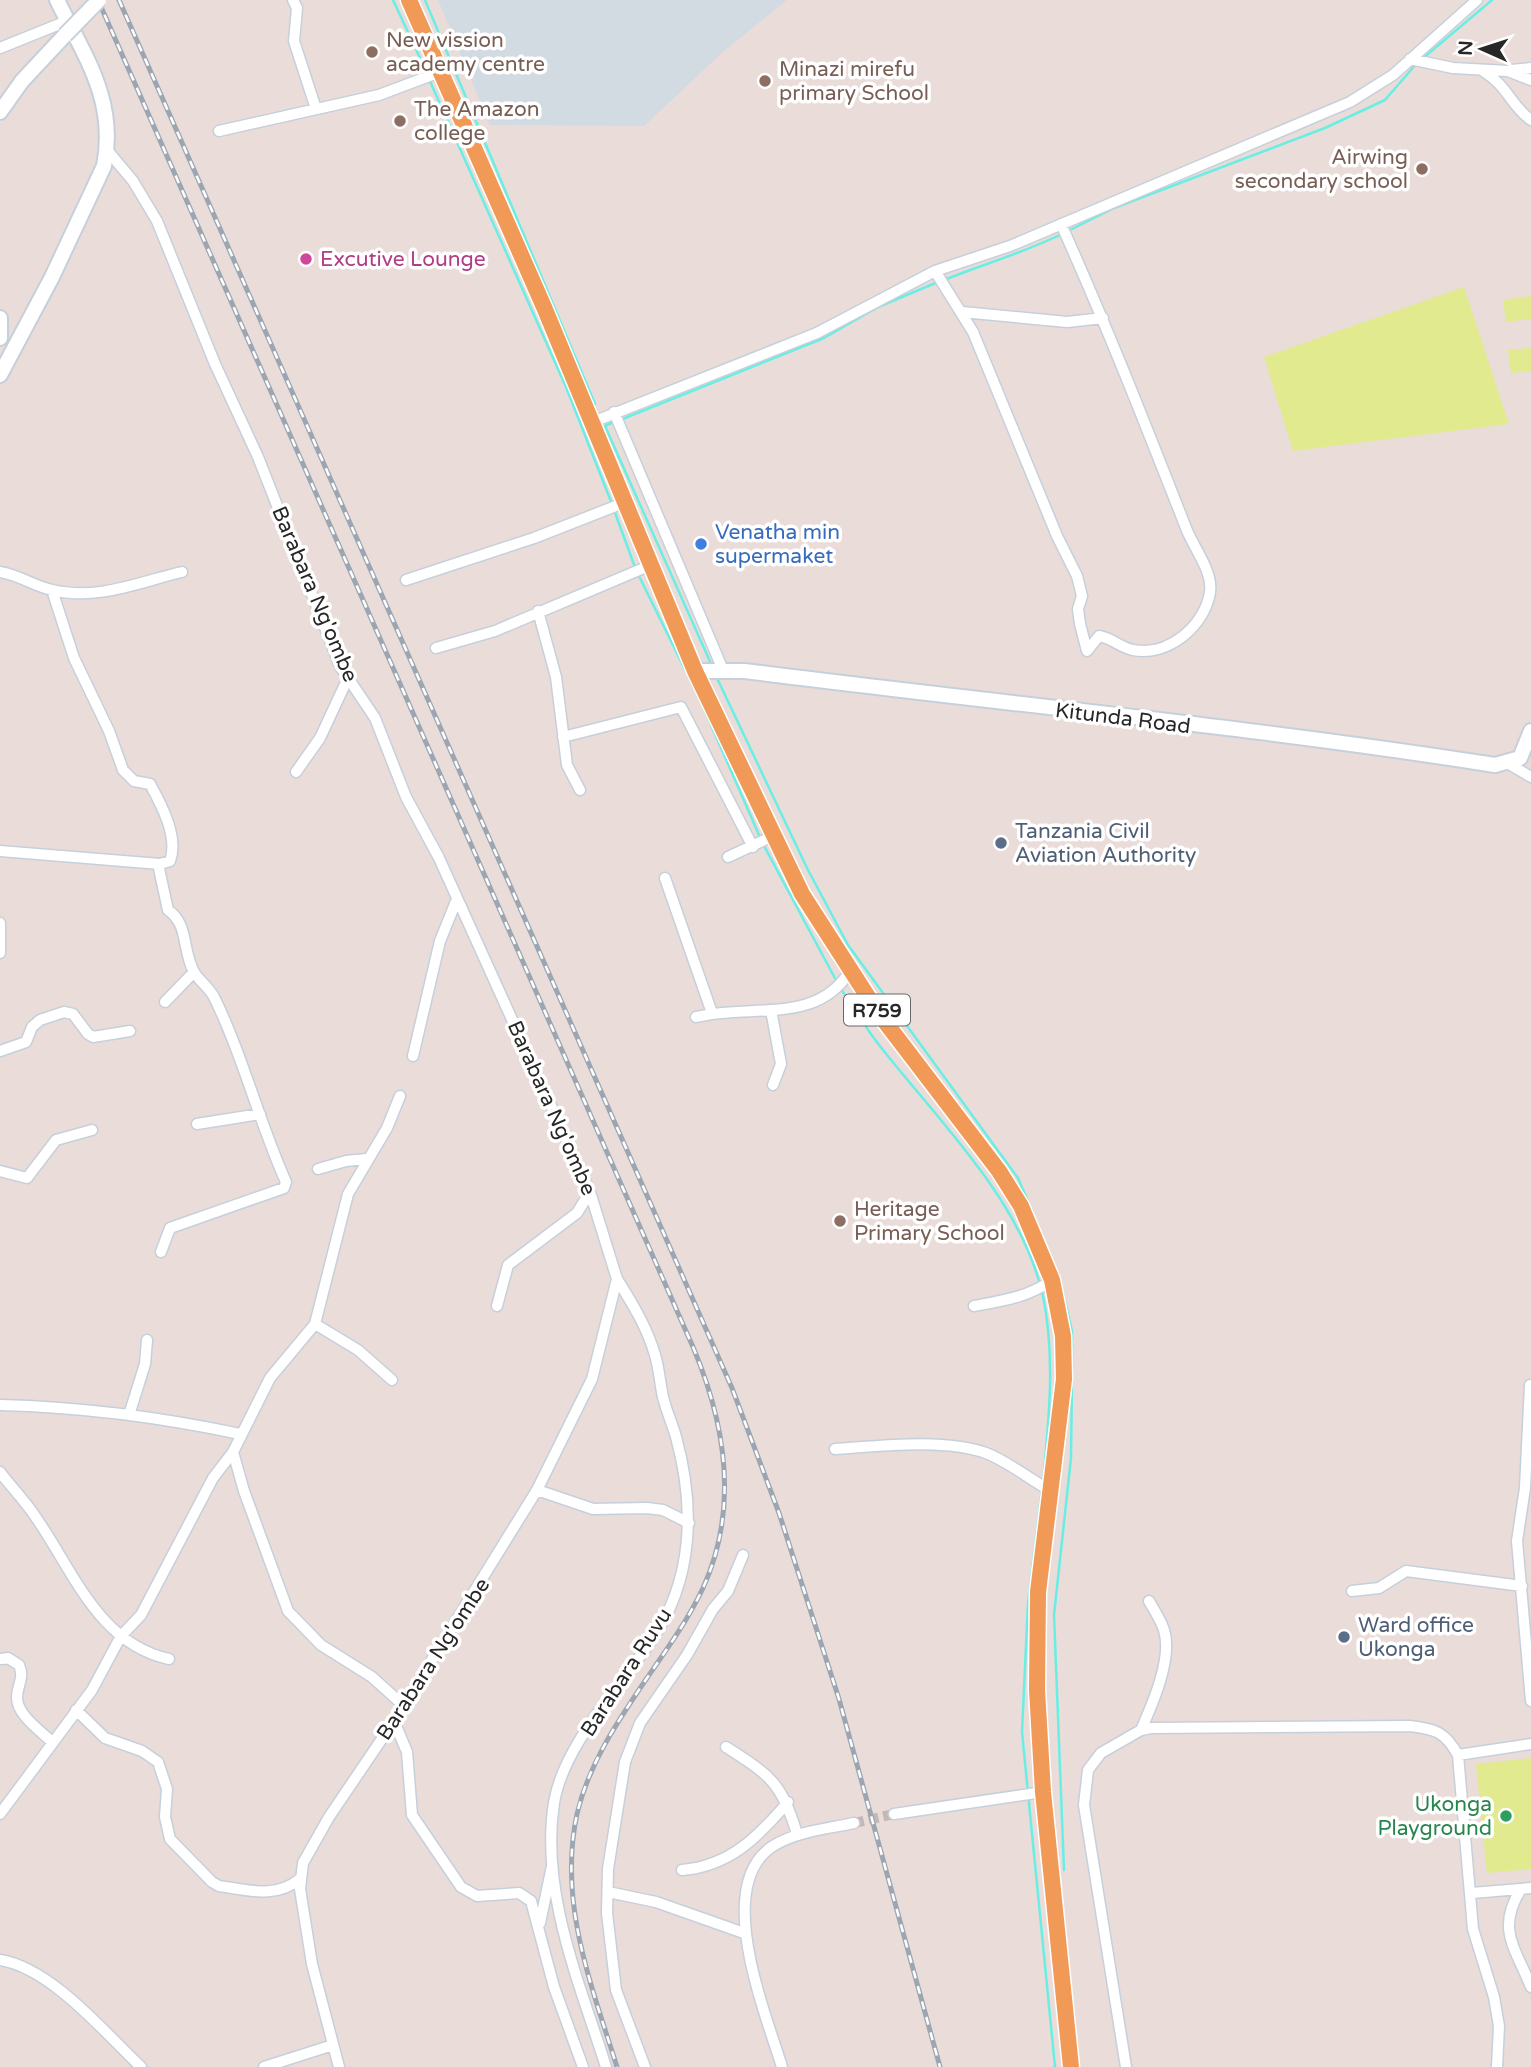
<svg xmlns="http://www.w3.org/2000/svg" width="1531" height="2067" font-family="'Varela Round',sans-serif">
  <rect width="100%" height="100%" fill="#eadcd8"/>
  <path fill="#d3dbe2" d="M 438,0 L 787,0 L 724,51 L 644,126 L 490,125 Z"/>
  <path fill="#e1ea8e" d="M 1464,287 L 1509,424 L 1293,451 L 1264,357 Z
    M 1531,296 L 1531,319 L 1506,322 L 1503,300 Z
    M 1531,348 L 1531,371 L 1511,373 L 1508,350 Z
    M 1531,1758 L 1531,1869 L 1487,1873 L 1476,1764 Z"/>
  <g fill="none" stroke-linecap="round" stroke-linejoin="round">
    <path stroke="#68efe5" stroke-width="2.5" d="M 393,0 L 427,73
      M 425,0 L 595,404
      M 1422,59 L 1492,0
      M 429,79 L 566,387 L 612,504
      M 1068,231 L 1114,208 L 1325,128 L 1385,100 L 1417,63
      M 944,280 C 984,264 1023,253 1062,234
      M 620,420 L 824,338 L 878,307 L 938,282
      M 614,422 L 605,426 L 712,666
      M 614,510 L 636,570 L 702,704 L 762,842 L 837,982
      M 716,676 L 807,868 L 848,945 L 1018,1178 L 1033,1213
      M 840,988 C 853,1005 863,1024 876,1041 C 932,1114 1016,1194 1040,1285
      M 1061,1285 L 1072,1331 L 1072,1375
      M 1042,1291 C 1056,1355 1049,1418 1043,1483
      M 1042,1489 L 1028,1603 L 1022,1732 L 1055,2067
      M 1064,1870 L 1054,1615 L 1071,1458 L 1072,1381"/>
    <path stroke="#c3b8b5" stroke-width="10" stroke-dasharray="10 5" stroke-linecap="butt" d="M 854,1823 L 894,1814"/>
    <g stroke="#c6d0da" stroke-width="13">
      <path id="street" d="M 293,0 L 297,8 L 294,41 L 316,109
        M 0,48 L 67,21
        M 1410,59 L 1453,68 L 1508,71 L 1531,80
        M 1511,70 L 1531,68
        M 1483,71 C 1508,86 1510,105 1531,120
        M 219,131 L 379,95 L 440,72
        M 107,150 L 133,181 L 157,221 L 215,364 L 258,457 L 340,666 L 375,718 L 406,797 L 439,858 L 590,1192 L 617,1279 L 592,1379 L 537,1490 L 394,1721 L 329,1817 L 303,1863 L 300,1889 L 312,1964 L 339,2067
        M 935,271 L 973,332 L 1057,536 L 1077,576 L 1082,596 L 1078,609 L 1080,624 L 1087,651 L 1099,636 C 1112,638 1121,648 1133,650 C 1168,657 1205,626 1210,592 C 1213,571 1193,547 1186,528 C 1146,426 1106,324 1061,224
        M 962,312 L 1067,322 L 1103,318
        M 614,412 L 723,670
        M 593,422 L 817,333 L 935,271 L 1010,246 L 1350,102 L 1393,75 L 1477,0
        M 0,572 C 19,575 34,586 52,590 C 97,601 139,582 182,572
        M 406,580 L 534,538 L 626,502
        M 538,611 L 556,677 L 567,765 L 580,790
        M 436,648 L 495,631 L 651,565
        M 563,737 L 681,707 L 753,847
        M 1509,764 L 1531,777
        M 296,772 L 320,738 L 347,680
        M 0,851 L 160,864 L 170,861 C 179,837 161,804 150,784 L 134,781 L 123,770 L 109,731 L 74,658 L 52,590
        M 728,857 L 775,835
        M 158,864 L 168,910 C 189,924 182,951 194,972 C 199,981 209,987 214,997 C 243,1056 259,1122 286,1182 L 284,1188 L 170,1228 L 161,1252
        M 665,878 L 712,1013
        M 0,923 L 0,953
        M 165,1002 L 194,972
        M 771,1010 L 781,1064 L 773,1085
        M 696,1017 C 750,1003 816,1026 850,971
        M 0,1051 L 26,1042 L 32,1027 L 40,1020 L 64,1012 L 73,1014 L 88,1034 L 93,1037 L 130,1031
        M 413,1056 L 440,941 L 457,899
        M 400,1096 L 387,1128 L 348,1194 L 315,1324 L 270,1378 L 233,1452 L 244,1491 L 288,1611 L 321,1645 L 372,1677 L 403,1705
        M 197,1124 L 260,1114
        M 318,1169 L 346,1161 L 366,1159
        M 0,1171 L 27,1178 L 56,1140 L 92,1130
        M 497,1306 L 508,1265 L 577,1213 L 590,1192
        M 974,1306 C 1002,1301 1029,1297 1052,1280
        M 315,1324 L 358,1350 L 392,1380
        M 1530,1385 L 1525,1488 L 1517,1541 L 1531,1701
        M 0,1405 C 81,1407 160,1417 240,1434
        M 129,1415 L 145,1364 L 147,1340
        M 835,1449 C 880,1446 944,1438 986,1453 C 1009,1462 1029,1479 1051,1491
        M 0,1472 C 12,1488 26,1502 37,1519 C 73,1571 99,1644 169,1659
        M 537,1490 L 593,1509 L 647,1508 L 663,1510 L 689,1523
        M 1352,1591 L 1379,1588 L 1406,1571 L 1522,1586
        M 1,1659 L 8,1658 L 19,1665 C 25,1679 17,1684 17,1698 C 17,1715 41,1731 52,1742
        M 76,1710 L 105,1738 L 142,1751 L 158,1762 L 167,1789 L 165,1817 L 170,1839 L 212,1882 L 219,1886 C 249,1890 275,1899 300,1879
        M 394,1721 L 407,1752 L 412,1815 L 461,1887 L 477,1896 L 519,1893 L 531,1901 L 554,1987 L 583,2067
        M 1141,1730 C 1152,1705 1173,1658 1164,1630 C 1161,1620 1154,1610 1149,1601
        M 726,1747 C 770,1775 782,1783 797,1834
        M 1458,1755 L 1531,1744
        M 0,1814 L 92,1690 L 121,1636 L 141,1615 L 213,1478 L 233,1452
        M 894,1814 L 1043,1792
        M 682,1870 C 730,1866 758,1837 788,1802
        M 1521,1889 C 1496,1929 1515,1947 1531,1987
        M 608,1892 L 656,1902 L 744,1933
        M 1472,1893 L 1531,1888
        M 540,1923 L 552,1866
        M 0,1960 C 51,1968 104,2032 141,2067
        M 264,2067 L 333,2045
        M 606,2067 C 580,1984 540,1892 554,1803 C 563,1746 619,1688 651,1641 C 694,1580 695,1506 676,1437 C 672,1423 666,1410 663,1397 C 660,1383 659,1368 655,1355 C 647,1327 632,1303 617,1279
        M 645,2067 L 616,1990 L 607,1913 L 608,1869 L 625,1762 L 640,1723 L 687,1655 L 713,1609 L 728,1591 L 743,1555
        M 782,2067 C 766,2014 712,1885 773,1846 C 797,1831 827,1829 854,1823
        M 1126,2067 L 1084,1805 L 1088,1770 L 1101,1753 L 1141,1730 L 1151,1728 L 1410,1726 C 1436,1729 1445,1732 1458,1755 L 1473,1929 L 1494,1997 L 1499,2026 L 1497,2067"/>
    </g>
    <g stroke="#c6d0da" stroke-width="18">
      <path id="secondary" d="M 0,112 L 22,81 L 65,35
        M 0,318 L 0,338
        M 0,375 L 52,277 L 104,166 C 117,100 84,55 57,0
        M 695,671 L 745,671 C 995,703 1246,726 1495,765 L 1520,758 L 1531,731"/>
    </g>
    <g stroke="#fff" stroke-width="19">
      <path id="primary" d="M 409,0 L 544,307 L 695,671 L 802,894 L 879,1014 L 999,1171 L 1021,1206 L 1052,1280 L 1063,1336 L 1064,1379 L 1038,1592 L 1037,1690 L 1043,1792 L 1071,2067"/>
    </g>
    <use href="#street" stroke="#fff" stroke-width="10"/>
    <use href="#secondary" stroke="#fff" stroke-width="14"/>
    <use href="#primary" stroke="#f19956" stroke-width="16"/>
    <g stroke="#9ba6b2" stroke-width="5">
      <path id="rail" d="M 98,0 L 693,1347 C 726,1425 739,1509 703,1588 C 688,1620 667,1649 647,1678 C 618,1721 589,1763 577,1814 C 558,1902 591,1984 617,2067
        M 119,0 L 732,1388 L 779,1513 L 839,1699 L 940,2067"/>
    </g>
    <use href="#rail" stroke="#fff" stroke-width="2.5" stroke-dasharray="8" stroke-linecap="butt"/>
    <g stroke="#c6d0da" stroke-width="18" stroke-linecap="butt">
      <path id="secondary-bridge" d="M 65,35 L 99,0"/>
    </g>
    <use href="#secondary-bridge" stroke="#fff" stroke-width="14"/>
  </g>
  <g fill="#8d6e63" stroke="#fff" stroke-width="2.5">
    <circle cx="372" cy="52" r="7"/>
    <circle cx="765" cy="81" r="7"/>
    <circle cx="400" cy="121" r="7"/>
    <circle cx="1422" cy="169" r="7"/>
    <circle cx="840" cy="1221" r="7"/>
  </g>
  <circle fill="#d1479c" stroke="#fff" stroke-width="2.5" cx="306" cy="259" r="7"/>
  <circle fill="#3f7fe0" stroke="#fff" stroke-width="2.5" cx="701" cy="544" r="7"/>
  <g fill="#5c6f8a" stroke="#fff" stroke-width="2.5">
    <circle cx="1001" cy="843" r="7"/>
    <circle cx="1344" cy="1637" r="7"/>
  </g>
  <circle fill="#2e9e5b" stroke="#fff" stroke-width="2.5" cx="1506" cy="1816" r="7"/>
  <g text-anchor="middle" stroke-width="7" stroke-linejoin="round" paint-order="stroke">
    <rect fill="#fff" stroke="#686868" stroke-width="2" x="844" y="994.5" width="66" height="31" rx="5"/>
    <g font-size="19" font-weight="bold" fill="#272727">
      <text x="877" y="1017">R759</text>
    </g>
    <g font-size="21" fill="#785e54" stroke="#fff" text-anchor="start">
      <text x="386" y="47">New vission<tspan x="386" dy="24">academy centre</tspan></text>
      <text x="779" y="76">Minazi mirefu<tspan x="779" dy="24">primary School</tspan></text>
      <text x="414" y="116">The Amazon<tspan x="414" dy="24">college</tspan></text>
      <text x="1408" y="164" text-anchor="end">Airwing<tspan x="1408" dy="24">secondary school</tspan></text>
      <text x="854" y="1216">Heritage<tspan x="854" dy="24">Primary School</tspan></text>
    </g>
    <g font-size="21" fill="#b23c85" stroke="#fff" text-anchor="start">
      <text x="320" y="266">Excutive Lounge</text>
    </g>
    <g font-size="21" fill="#366cbe" stroke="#fff" text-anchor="start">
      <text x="715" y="539">Venatha min<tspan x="715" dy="24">supermaket</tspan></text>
    </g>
    <g font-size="21" fill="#272727" stroke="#fff">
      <text transform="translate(315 594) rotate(67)" y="7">Barabara Ng'ombe</text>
      <text transform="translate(1123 718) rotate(7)" y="7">Kitunda Road</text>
      <text transform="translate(552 1108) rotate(66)" y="7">Barabara Ng'ombe</text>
      <text transform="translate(433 1659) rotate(-57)" y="7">Barabara Ng'ombe</text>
      <text transform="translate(626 1672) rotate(-57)" y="7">Barabara Ruvu</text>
    </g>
    <g font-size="21" fill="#4e5e75" stroke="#fff" text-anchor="start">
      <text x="1015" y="838">Tanzania Civil<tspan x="1015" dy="24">Aviation Authority</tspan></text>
      <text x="1358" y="1632">Ward office<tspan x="1358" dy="24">Ukonga</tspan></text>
    </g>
    <g font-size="21" fill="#27864d" stroke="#fff" text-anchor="end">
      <text x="1492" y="1811">Ukonga<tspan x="1492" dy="24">Playground</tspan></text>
    </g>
  </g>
  <g transform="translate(1482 49) rotate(273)" stroke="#ffffff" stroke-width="5" paint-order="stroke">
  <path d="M0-5L12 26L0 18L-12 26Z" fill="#272727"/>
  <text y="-10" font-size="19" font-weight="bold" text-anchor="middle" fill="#272727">N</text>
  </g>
</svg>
